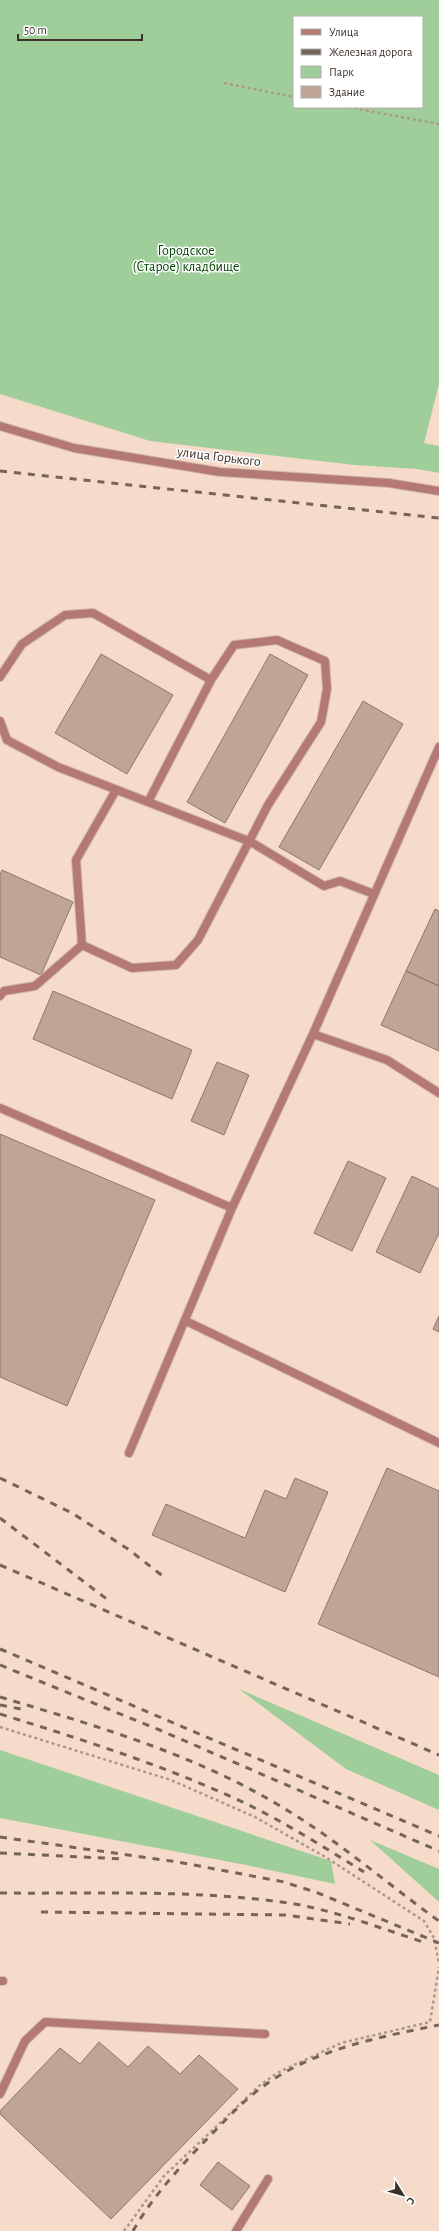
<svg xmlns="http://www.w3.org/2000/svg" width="439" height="2231" font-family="'Alegreya Sans',sans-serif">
  <rect width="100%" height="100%" fill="#f6dbca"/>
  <path fill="#a0ce9b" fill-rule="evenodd" d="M 0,0 L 439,0 L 439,384 L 424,443 L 439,446 L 439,473 L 417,469 L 354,465 L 150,441 L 0,394 ZM 294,17 L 422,17 L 422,107 L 294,107 Z
    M 239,1689 L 439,1775 L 439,1810 L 346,1769 Z
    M 0,1750 L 331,1861 L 335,1884 L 246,1865 L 0,1818 Z
    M 370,1840 L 439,1869 L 439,1902 Z"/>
  <path fill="#bfa595" stroke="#8f7768" d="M 101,654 L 173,695 L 127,774 L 55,733 Z
    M 270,654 L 308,675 L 225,823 L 187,802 Z
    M 363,701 L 403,724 L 319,870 L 279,847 Z
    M 2,870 L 73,902 L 41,975 L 0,957 L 0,875 Z
    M 435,909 L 439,911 L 439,986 L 406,971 Z
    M 406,971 L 439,986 L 439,1051 L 381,1025 Z
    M 53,991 L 192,1050 L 172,1099 L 33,1039 Z
    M 217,1062 L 249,1075 L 224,1135 L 191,1121 Z
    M 0,1134 L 155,1200 L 67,1406 L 0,1377 Z
    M 348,1161 L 386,1178 L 352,1251 L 314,1233 Z
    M 412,1176 L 439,1189 L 439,1233 L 420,1273 L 376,1252 Z
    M 439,1316 L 439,1332 L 433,1329 Z
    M 387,1468 L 439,1491 L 439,1677 L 318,1624 Z
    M 295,1478 L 328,1492 L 285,1592 L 152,1535 L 166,1504 L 245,1538 L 265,1490 L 286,1499 Z
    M 99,2042 L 128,2067 L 148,2046 L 180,2074 L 199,2055 L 238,2089 L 111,2219 L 0,2114 L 0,2111 L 60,2048 L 80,2064 Z
    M 218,2162 L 250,2186 L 232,2210 L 200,2185 Z"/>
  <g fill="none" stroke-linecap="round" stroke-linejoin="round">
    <g stroke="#d1b9aa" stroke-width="10">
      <path id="lane" d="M 0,677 L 22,644 L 65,615 L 93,613 L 211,680 L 234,645 L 277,640 L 325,661 L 327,689 L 321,722 L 268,805 L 198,940 L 176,965 L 132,968 L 82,945 L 76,860 L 116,790
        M 0,721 L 7,740 L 58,767 L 251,842 L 324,886 L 340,881 L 374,894
        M 148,802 L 211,680
        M 0,996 L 4,991 L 35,986 L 82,945
        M 313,1034 L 387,1060 L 439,1093
        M 0,1108 L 232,1208
        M 186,1321 L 439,1443
        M 129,1453 L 232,1208 L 313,1034 L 439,747
        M 0,1981 L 3,1981
        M 0,2094 L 25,2041 L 45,2022 L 265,2034
        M 236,2231 L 268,2179"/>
    </g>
    <g stroke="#d1b9aa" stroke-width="10">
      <path id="street" d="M 0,426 L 74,448 L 220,472 L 389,483 L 439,491"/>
    </g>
    <path stroke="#ac988b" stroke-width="2.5" stroke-dasharray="3 3" stroke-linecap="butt" d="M 224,83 L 294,97
      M 348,107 L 439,124
      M 0,1727 L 171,1780 L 255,1817 L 327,1858 L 424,1921 L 434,1938 L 439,1963
      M 124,2231 L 164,2176 L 259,2086 L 277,2073 L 341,2043 L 430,2022 L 439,1967"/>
    <use href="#lane" stroke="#b57975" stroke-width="8"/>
    <use href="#street" stroke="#b57975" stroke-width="8"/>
    <path stroke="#74645a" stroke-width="3" stroke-dasharray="7 7" stroke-linecap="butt" d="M 0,471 L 439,518
      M 0,1478 L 72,1513 L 128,1549 L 164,1577
      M 0,1518 L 108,1600
      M 0,1565 L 439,1755
      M 0,1649 L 439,1836
      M 0,1665 L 162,1731 L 439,1851
      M 0,1697 C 100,1727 201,1756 290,1812 C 342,1844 389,1885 439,1921
      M 0,1705 L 26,1710
      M 0,1714 C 74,1737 147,1760 218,1791 C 269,1812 317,1843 364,1872
      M 0,1837 L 178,1862 L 284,1882 L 318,1893 L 439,1943
      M 0,1853 L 124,1859
      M 0,1893 C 98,1894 198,1889 295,1904 C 339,1912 383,1929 426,1943
      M 41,1912 L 285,1915 L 350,1924
      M 133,2231 C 151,2199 177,2170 203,2143 C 222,2124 242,2101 265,2085 C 315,2049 380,2037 439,2025"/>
  </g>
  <g text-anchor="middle" stroke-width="3" stroke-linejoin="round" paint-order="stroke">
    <g font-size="14" fill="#044402" stroke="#fff">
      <text x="186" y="255">Городское<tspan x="186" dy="16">(Старое) кладбище</tspan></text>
    </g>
    <g font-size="14" fill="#3c312a" stroke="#fff">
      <text transform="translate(219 456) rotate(7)" y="5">улица Горького</text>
    </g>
  </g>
  <rect x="293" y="16" width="130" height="92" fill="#ffffff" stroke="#b1adaa"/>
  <rect x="301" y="29" width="20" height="6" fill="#b57975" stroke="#b1adaa"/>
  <text x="329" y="36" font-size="12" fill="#3c312a">Улица</text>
  <rect x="301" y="49" width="20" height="6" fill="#74645a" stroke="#b1adaa"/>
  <text x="329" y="56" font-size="12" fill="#3c312a">Железная дорога</text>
  <rect x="301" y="66" width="20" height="12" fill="#a0ce9b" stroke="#b1adaa"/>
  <text x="329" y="76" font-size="12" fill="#3c312a">Парк</text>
  <rect x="301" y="86" width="20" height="12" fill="#bfa595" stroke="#b1adaa"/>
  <text x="329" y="96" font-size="12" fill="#3c312a">Здание</text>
  <g transform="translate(403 2195) rotate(127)" stroke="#ffffff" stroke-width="3" paint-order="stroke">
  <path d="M0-3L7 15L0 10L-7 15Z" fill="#3c312a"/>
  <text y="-6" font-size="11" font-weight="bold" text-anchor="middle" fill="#3c312a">С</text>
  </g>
  <path d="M18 34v6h124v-6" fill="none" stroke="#3c312a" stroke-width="2"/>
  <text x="24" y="34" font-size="12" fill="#3c312a" stroke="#ffffff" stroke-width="3" paint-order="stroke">50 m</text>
</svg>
